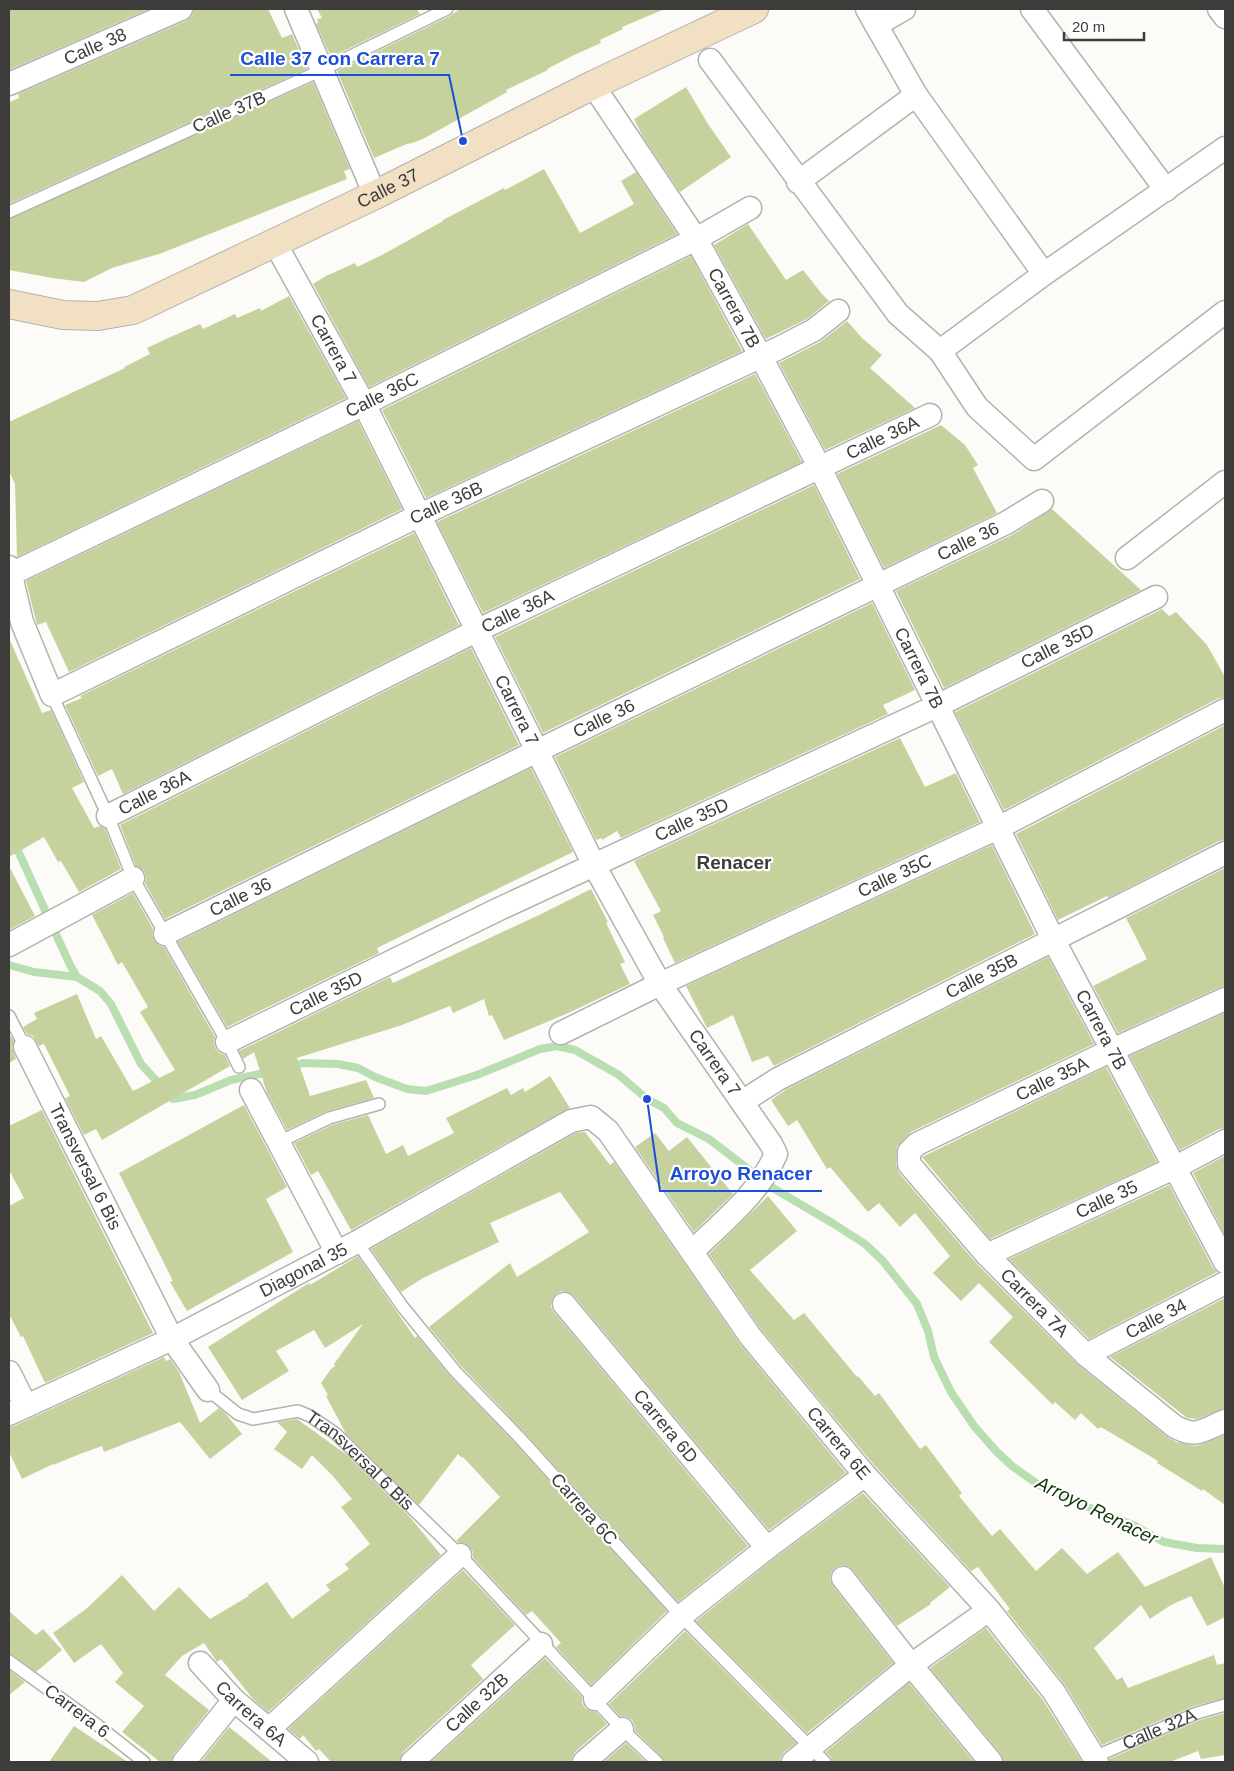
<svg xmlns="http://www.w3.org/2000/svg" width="1234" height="1771" font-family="Helvetica,sans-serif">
  <rect width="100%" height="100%" fill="#fcfbf7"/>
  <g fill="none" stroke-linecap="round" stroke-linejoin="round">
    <path stroke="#b9deb1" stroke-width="8" d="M 9,831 L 70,965 L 77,977 L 100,991 L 111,1004 L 141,1064 L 173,1099 L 195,1095 L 231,1080 L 269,1072
      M 9,965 L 34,972 L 77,977
      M 290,1067 L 303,1063 L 338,1064 L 358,1068 L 375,1077 L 407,1089 L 426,1091 L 477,1075 L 540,1049 L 557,1046 L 575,1050 L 619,1075 L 647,1099 L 664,1108 L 677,1123 L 709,1139 L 773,1188 L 834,1224 L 865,1244 L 883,1261 L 917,1304 L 928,1331 L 934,1357 L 951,1392 L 974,1426 L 996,1451 L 1012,1466 L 1039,1485 L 1066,1498 L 1135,1526 L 1164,1542 L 1197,1548 L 1225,1549"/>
  </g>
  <path fill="#c6d29d" d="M 9,9 L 149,9 L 9,70 Z
    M 194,9 L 268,9 L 282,38 L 292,34 L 307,69 L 9,204 L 9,102 L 19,98 L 18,94 L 186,21 L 192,16 Z
    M 317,9 L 417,9 L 420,14 L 331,57 L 316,24 L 318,23 L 317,19 L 322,18 Z
    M 460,9 L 665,9 L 622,27 L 623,29 L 600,40 L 601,43 L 574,55 L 547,69 L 548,70 L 506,90 L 507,92 L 423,139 L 409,144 L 409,143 L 374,158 L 337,71 L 450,16 Z
    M 313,82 L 350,169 L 344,171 L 347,179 L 162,253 L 112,268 L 84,282 L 52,278 L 9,270 L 9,219 Z
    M 686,87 L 708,124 L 731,157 L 680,192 L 643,137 L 634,119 Z
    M 544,169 L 580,233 L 634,204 L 621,181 L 636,172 L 677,234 L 369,387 L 313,284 L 326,276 L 355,263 L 357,267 L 382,255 L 443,221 L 443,220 L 504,188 L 505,190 Z
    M 748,224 L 786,280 L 803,270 L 822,294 L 829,301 L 807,319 L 766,339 L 714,245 Z
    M 691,256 L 742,351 L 426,498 L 382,410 Z
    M 289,296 L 346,398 L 17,557 L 15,484 L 9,471 L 9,422 L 125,368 L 124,367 L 150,354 L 147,348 L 166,339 L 200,324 L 203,329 L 235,314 L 237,318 L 260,308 L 261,311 Z
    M 847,321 L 862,338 L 882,355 L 870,368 L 915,408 L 825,450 L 779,363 L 820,342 Z
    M 755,374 L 802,462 L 483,613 L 437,522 Z
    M 358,421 L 402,509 L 69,672 L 46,622 L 37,625 L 26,581 Z
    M 941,425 L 965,445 L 978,465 L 973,468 L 997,513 L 884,568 L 837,474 Z
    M 814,485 L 860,579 L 543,733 L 495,637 Z
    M 1052,509 L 1141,590 L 944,688 L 896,591 L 1012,535 Z
    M 414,533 L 459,625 L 123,794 L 112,769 L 98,776 L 65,705 L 82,698 L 80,696 Z
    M 872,603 L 915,690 L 883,705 L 888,714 L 621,838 L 617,831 L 602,840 L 602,838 L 596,840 L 555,757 Z
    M 1162,609 L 1169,616 L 1176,612 L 1207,645 L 1225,677 L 1225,697 L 1219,698 L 1004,810 L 955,712 Z
    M 9,638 L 42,713 L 51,710 L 84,782 L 72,788 L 94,828 L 100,826 L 105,828 L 121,869 L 79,892 L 61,861 L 58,862 L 44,837 L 9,857 Z
    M 471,648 L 519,745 L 165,919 L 145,883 L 146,878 L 144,871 L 136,866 L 120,825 Z
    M 1225,725 L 1225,840 L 1219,841 L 1108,898 L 1107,896 L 1058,920 L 1016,834 Z
    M 900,738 L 925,787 L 956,773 L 980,822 L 675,963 L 663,938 L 664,937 L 653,915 L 661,911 L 634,861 Z
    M 531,768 L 573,852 L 377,948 L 379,953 L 227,1027 L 178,942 Z
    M 992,845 L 1035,934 L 774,1066 L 768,1056 L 752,1062 L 733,1015 L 707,1028 L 686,986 Z
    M 9,866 L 35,916 L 9,930 Z
    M 1225,868 L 1225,986 L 1220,987 L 1118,1033 L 1093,986 L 1147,959 L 1126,918 Z
    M 591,889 L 608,922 L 606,923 L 625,962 L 620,964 L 630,984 L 566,1014 L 504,1040 L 492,1015 L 489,1016 L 484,999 L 453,1013 L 450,1006 L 402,1025 L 297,1058 L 310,1096 L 366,1080 L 374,1098 L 327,1111 L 287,1130 L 267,1093 L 254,1052 L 243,1059 L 239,1051 L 390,977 L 393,983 L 539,915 Z
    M 133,893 L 153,929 L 152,934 L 154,940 L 158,945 L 164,947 L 215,1037 L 214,1042 L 215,1048 L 219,1053 L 225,1055 L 230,1066 L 102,1140 L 96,1129 L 84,1135 L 65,1098 L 70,1096 L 44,1044 L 39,1046 L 33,1036 L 27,1034 L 23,1027 L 37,1019 L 34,1013 L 77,994 L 96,1039 L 101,1036 L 133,1091 L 175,1070 L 140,1012 L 148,1007 L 122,962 L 118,965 L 92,915 Z
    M 1048,957 L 1094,1044 L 911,1132 L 897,1147 L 896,1165 L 899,1173 L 977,1264 L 1078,1365 L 1166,1436 L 1176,1442 L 1196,1446 L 1209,1442 L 1225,1435 L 1225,1505 L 1203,1489 L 1202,1491 L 1157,1463 L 1158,1461 L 1101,1427 L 1098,1429 L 1081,1413 L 1075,1420 L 1055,1402 L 1053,1405 L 989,1342 L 1013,1317 L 979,1283 L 961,1301 L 933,1273 L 950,1256 L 915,1213 L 900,1227 L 879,1203 L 868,1212 L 830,1167 L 827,1169 L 797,1120 L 788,1126 L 771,1100 L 787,1089 Z
    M 1225,1013 L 1225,1128 L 1219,1129 L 1180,1150 L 1130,1056 Z
    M 9,1034 L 14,1041 L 12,1047 L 16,1059 L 9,1063 Z
    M 1106,1067 L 1157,1162 L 990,1239 L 922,1157 Z
    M 550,1076 L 570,1108 L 565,1110 L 351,1230 L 318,1171 L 311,1175 L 294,1143 L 332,1125 L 368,1115 L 386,1154 L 403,1145 L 408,1156 L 454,1133 L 446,1118 L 507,1088 L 511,1095 L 523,1088 L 525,1092 Z
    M 244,1105 L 287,1187 L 266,1199 L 293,1252 L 187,1311 L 170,1282 L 173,1281 L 119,1173 Z
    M 42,1110 L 153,1333 L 45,1383 L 23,1336 L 21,1337 L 9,1314 L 9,1206 L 24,1198 L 9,1170 L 9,1126 Z
    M 585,1132 L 610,1165 L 614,1162 L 740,1344 L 846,1473 L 769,1530 L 574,1296 L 568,1292 L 561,1291 L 556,1294 L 552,1300 L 551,1307 L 554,1312 L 748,1546 L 678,1602 L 524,1432 L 461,1366 L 429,1327 L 510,1263 L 517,1277 L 589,1232 L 560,1192 L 490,1223 L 499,1242 L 423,1278 L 401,1292 L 371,1249 L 576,1133 Z
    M 655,1133 L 669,1151 L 687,1137 L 733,1194 L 694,1232 L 635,1147 Z
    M 1225,1156 L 1225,1235 L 1193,1173 Z
    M 1169,1185 L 1213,1268 L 1217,1272 L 1089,1339 L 1009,1259 Z
    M 768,1196 L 797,1231 L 750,1270 L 794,1320 L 804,1313 L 857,1377 L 858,1376 L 875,1396 L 879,1393 L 920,1449 L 926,1445 L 962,1493 L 959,1496 L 992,1536 L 1000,1529 L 1036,1571 L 1062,1548 L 1087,1574 L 1118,1552 L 1145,1587 L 1211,1557 L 1225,1588 L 1225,1617 L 1207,1626 L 1191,1596 L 1171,1605 L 1150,1619 L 1141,1605 L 1094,1648 L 1117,1680 L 1122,1677 L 1128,1688 L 1214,1655 L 1217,1665 L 1225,1663 L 1225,1698 L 1194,1706 L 1102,1745 L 1065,1685 L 1007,1611 L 1010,1609 L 978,1567 L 971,1571 L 875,1466 L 760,1328 L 709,1254 Z
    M 358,1256 L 415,1338 L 417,1336 L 450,1376 L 514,1442 L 667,1611 L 591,1685 L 556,1647 L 561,1643 L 532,1611 L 526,1615 L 473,1558 L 473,1552 L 469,1546 L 456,1541 L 500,1497 L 463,1457 L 462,1458 L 458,1454 L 419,1505 L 346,1434 L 326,1396 L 328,1395 L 321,1383 L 331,1369 L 335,1366 L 334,1364 L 363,1324 L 325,1348 L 314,1330 L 276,1351 L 289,1371 L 242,1400 L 208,1347 L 309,1283 L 310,1285 Z
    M 1225,1298 L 1225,1408 L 1197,1419 L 1187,1418 L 1110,1357 Z
    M 164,1357 L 166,1361 L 170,1359 L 179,1372 L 200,1423 L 219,1408 L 226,1414 L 242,1434 L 210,1459 L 180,1422 L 104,1452 L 102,1446 L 80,1454 L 53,1465 L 53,1464 L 22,1479 L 9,1452 L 9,1427 L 14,1426 Z
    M 297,1419 L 347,1455 L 410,1517 L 441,1555 L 268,1712 L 253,1699 L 221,1659 L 217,1662 L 204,1643 L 182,1656 L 165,1675 L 209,1710 L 174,1754 L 171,1762 L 160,1762 L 122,1732 L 144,1706 L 115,1682 L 123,1673 L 101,1644 L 74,1663 L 53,1633 L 86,1609 L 122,1575 L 154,1611 L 179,1587 L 210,1619 L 249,1596 L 248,1595 L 267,1582 L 292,1619 L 330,1590 L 326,1585 L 349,1569 L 345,1564 L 370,1544 L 341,1507 L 352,1499 L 332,1475 L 312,1455 L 302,1469 L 274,1449 L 287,1432 L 277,1422 Z
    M 863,1493 L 950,1587 L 930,1603 L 931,1604 L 897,1626 L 853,1570 L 848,1566 L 842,1565 L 835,1568 L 831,1573 L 830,1579 L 833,1586 L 893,1663 L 807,1733 L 696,1621 L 775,1558 Z
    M 463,1570 L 515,1625 L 471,1665 L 483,1679 L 403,1752 L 400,1758 L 399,1762 L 331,1762 L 319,1749 L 316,1751 L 303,1735 L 300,1739 L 288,1729 Z
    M 9,1611 L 36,1635 L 43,1629 L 62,1650 L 36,1672 L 13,1655 L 9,1654 Z
    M 986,1628 L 1043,1700 L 1082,1762 L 1004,1762 L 1001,1754 L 930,1668 Z
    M 685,1631 L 796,1743 L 784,1752 L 781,1757 L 780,1762 L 664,1762 L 662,1757 L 635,1731 L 635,1726 L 632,1720 L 627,1717 L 620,1716 L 609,1704 Z
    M 545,1658 L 582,1697 L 582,1703 L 585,1708 L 591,1711 L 596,1712 L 607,1724 L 575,1752 L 572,1757 L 571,1762 L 431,1762 Z
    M 9,1670 L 25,1682 L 9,1695 Z
    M 909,1683 L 974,1762 L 832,1762 L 831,1757 L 826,1752 Z
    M 1225,1713 L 1225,1755 L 1201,1759 L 1198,1751 L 1170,1762 L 1110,1762 L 1109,1759 L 1200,1720 Z
    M 74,1726 L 128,1762 L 49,1762 Z
    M 229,1727 L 238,1734 L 272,1762 L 201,1762 Z
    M 626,1743 L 646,1762 L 604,1762 Z"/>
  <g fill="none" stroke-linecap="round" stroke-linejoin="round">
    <g stroke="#b2b2ae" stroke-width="14">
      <g id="lane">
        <path d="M 9,212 L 322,70 L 447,9"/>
        <path d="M 52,695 L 108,816 L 133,878 L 227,1042 L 239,1067"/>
        <path d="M 9,1016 L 25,1047"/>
        <path d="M 279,1142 L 329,1118 L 379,1104"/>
        <path d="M 357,1242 L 402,1306 L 455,1371 L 519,1437 L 681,1616 L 825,1762"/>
        <path id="s1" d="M 208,1390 L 238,1414 L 253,1419 L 298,1411 L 310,1416 L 335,1433 L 460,1555 L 622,1729 L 657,1762"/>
        <path d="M 9,1661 L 96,1724 L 144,1762"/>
        <path id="s2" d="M 1094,1757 L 1197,1713 L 1225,1705"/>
      </g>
    </g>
    <g stroke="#b2b2ae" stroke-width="25">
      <g id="street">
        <path d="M 296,9 L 375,195"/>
        <path d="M 867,9 L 916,95 L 1044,274"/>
        <path d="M 1032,9 L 1166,190"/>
        <path d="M 1219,9 L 1225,17"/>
        <path d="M 876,25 L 904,9"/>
        <path d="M 710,60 L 898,314 L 940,351 L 977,407 L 1034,459 L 1225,312"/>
        <path id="s3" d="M 9,84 L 181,9"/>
        <path id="s4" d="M 593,85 L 696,239 L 761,357 L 820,468 L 1053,939 L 1225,1262"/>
        <path d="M 798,182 L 916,95"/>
        <path id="s5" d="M 275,243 L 364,404 L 594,865 L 660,984 L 771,1144 L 776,1154 C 759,1194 722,1222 692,1252"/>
        <path d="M 940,351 L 1044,274 L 1225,148"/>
        <path d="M 1127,558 L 1225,482"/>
        <path id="s6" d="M 9,567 L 22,622 L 52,695 L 418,516 L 777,349 L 814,330 L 838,311"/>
        <path id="s7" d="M 11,574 L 364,404 L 696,239 L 750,208"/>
        <path id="s8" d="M 108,816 L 476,631 L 930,415"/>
        <path id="s9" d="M 165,934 L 537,751 L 1006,523 L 1042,501"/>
        <path d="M 9,945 L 133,878"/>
        <path id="s10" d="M 1225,999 L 1112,1050 L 917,1144 L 909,1152 L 909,1164 L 987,1255 L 1086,1355 L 1174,1426 C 1196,1439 1203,1430 1225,1421"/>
        <path id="s11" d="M 561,1033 L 660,984 L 998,828 L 1225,710"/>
        <path id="s12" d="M 227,1042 L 497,910 L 939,705 L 1156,597"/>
        <path id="s13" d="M 25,1047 L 172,1339 L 208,1390"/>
        <path d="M 251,1090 L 337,1253"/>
        <path id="s14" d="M 742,1102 L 778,1079 L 1225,853"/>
        <path id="s15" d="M 987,1255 L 1176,1167 L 1225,1141"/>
        <path id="s16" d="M 564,1304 L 767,1548"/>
        <path id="s17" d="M 1086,1355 L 1225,1283"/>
        <path d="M 9,1372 L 26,1406"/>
        <path id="s18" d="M 9,1414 L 172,1339 L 357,1242 L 571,1121 L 591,1117 L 608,1131 L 750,1336 L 865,1475 L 989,1610 L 1054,1692 L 1097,1762"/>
        <path d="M 843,1578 L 911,1665 L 991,1762"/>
        <path id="s19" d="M 200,1663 L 234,1700 L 307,1762"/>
        <path d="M 595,1699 L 681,1616 L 767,1548 L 865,1475"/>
        <path d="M 269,1729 L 460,1555"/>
        <path d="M 184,1762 L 234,1700"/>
        <path id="s20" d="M 412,1762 L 541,1644"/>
        <path d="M 584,1762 L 622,1729"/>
        <path d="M 793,1762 L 911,1665 L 989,1610"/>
      </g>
    </g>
    <g stroke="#b2b2ae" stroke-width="30">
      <g id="secondary">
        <path id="s21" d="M 9,304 L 63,315 L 98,316 L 133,310 L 375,195 L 593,85 L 754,9"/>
      </g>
    </g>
    <use href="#lane" stroke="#fff" stroke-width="11"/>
    <use href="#street" stroke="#fff" stroke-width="22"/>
    <use href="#secondary" stroke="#f2e0c4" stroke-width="28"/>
  </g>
  <g text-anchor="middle" stroke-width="4.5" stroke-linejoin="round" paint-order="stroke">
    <g font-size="18" fill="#3d3c3b" stroke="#fff">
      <text dy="6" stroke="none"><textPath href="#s3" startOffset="94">Calle 38</textPath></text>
      <text transform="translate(229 112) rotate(-24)" y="6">Calle 37B</text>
      <text dy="6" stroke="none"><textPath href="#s21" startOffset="408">Calle 37</textPath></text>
      <text dy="6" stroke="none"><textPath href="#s4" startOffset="264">Carrera 7B</textPath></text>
      <text dy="6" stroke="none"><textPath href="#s5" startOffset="121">Carrera 7</textPath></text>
      <text dy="6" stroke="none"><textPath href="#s7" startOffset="412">Calle 36C</textPath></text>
      <text dy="6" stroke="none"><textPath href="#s8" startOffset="862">Calle 36A</textPath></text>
      <text dy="6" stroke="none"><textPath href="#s6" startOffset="574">Calle 36B</textPath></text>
      <text dy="6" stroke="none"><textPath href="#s9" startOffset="894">Calle 36</textPath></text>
      <text dy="6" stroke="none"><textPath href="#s8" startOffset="458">Calle 36A</textPath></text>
      <text dy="6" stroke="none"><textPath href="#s12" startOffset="920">Calle 35D</textPath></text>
      <text dy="6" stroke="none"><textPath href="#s4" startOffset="669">Carrera 7B</textPath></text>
      <text dy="6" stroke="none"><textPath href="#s5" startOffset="526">Carrera 7</textPath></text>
      <text dy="6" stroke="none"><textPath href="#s9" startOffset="489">Calle 36</textPath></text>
      <text dy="6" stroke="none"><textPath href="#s8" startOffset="52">Calle 36A</textPath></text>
      <text dy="6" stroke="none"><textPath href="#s12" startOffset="515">Calle 35D</textPath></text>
      <text dy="6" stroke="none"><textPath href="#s11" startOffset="369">Calle 35C</textPath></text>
      <text dy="6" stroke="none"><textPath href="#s9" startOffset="84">Calle 36</textPath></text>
      <text dy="6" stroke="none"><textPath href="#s14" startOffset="271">Calle 35B</textPath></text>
      <text dy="6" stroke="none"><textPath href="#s12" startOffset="110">Calle 35D</textPath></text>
      <text dy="6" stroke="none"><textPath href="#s4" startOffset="1074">Carrera 7B</textPath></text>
      <text dy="6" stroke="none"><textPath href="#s5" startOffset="931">Carrera 7</textPath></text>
      <text transform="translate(1052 1079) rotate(-26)" y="6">Calle 35A</text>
      <text dy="6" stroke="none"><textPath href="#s13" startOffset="134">Transversal 6 Bis</textPath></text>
      <text dy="6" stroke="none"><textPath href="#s15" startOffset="132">Calle 35</textPath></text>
      <text dy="6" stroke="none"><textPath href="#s18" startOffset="328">Diagonal 35</textPath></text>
      <text dy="6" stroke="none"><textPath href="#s10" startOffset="551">Carrera 7A</textPath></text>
      <text dy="6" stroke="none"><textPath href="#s17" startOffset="79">Calle 34</textPath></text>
      <text dy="6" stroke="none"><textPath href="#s16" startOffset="159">Carrera 6D</textPath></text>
      <text dy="6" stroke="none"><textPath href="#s18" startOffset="1065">Carrera 6E</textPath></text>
      <text dy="6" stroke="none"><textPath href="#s1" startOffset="180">Transversal 6 Bis</textPath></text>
      <text transform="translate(584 1509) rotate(48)" y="6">Carrera 6C</text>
      <text dy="6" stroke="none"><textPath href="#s20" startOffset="88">Calle 32B</textPath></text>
      <text transform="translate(77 1711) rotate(37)" y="6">Carrera 6</text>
      <text dy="6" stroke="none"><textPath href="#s19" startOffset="72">Carrera 6A</textPath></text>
      <text dy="6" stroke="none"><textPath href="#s2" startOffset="71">Calle 32A</textPath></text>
    </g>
    <g font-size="19" font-weight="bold" fill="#3d3c3b" stroke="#fff">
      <text x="734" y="869">Renacer</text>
    </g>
    <g font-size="19" font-style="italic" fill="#103508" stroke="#fff">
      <text transform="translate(1097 1510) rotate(26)" y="7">Arroyo Renacer</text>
    </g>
  </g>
  <path fill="none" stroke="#1d4ed8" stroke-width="2" d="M463 141L449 75H230M647 1099L660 1191H822"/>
  <g fill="#1d4ed8" stroke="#fff" stroke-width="2">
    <circle cx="463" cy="141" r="5"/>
    <circle cx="647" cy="1099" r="5"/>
  </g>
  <g font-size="19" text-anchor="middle" font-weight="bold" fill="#1d4ed8" stroke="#fff" stroke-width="4.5" stroke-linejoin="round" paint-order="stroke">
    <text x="340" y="65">Calle 37 con Carrera 7</text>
    <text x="741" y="1180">Arroyo Renacer</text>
  </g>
  <rect width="1234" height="1771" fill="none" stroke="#3d3c3b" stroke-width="20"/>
  <path d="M1064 32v8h80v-8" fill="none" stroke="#3d3c3b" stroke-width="2.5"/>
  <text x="1072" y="32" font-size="15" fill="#3d3c3b" stroke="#ffffff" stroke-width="4" paint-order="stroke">20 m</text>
</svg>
